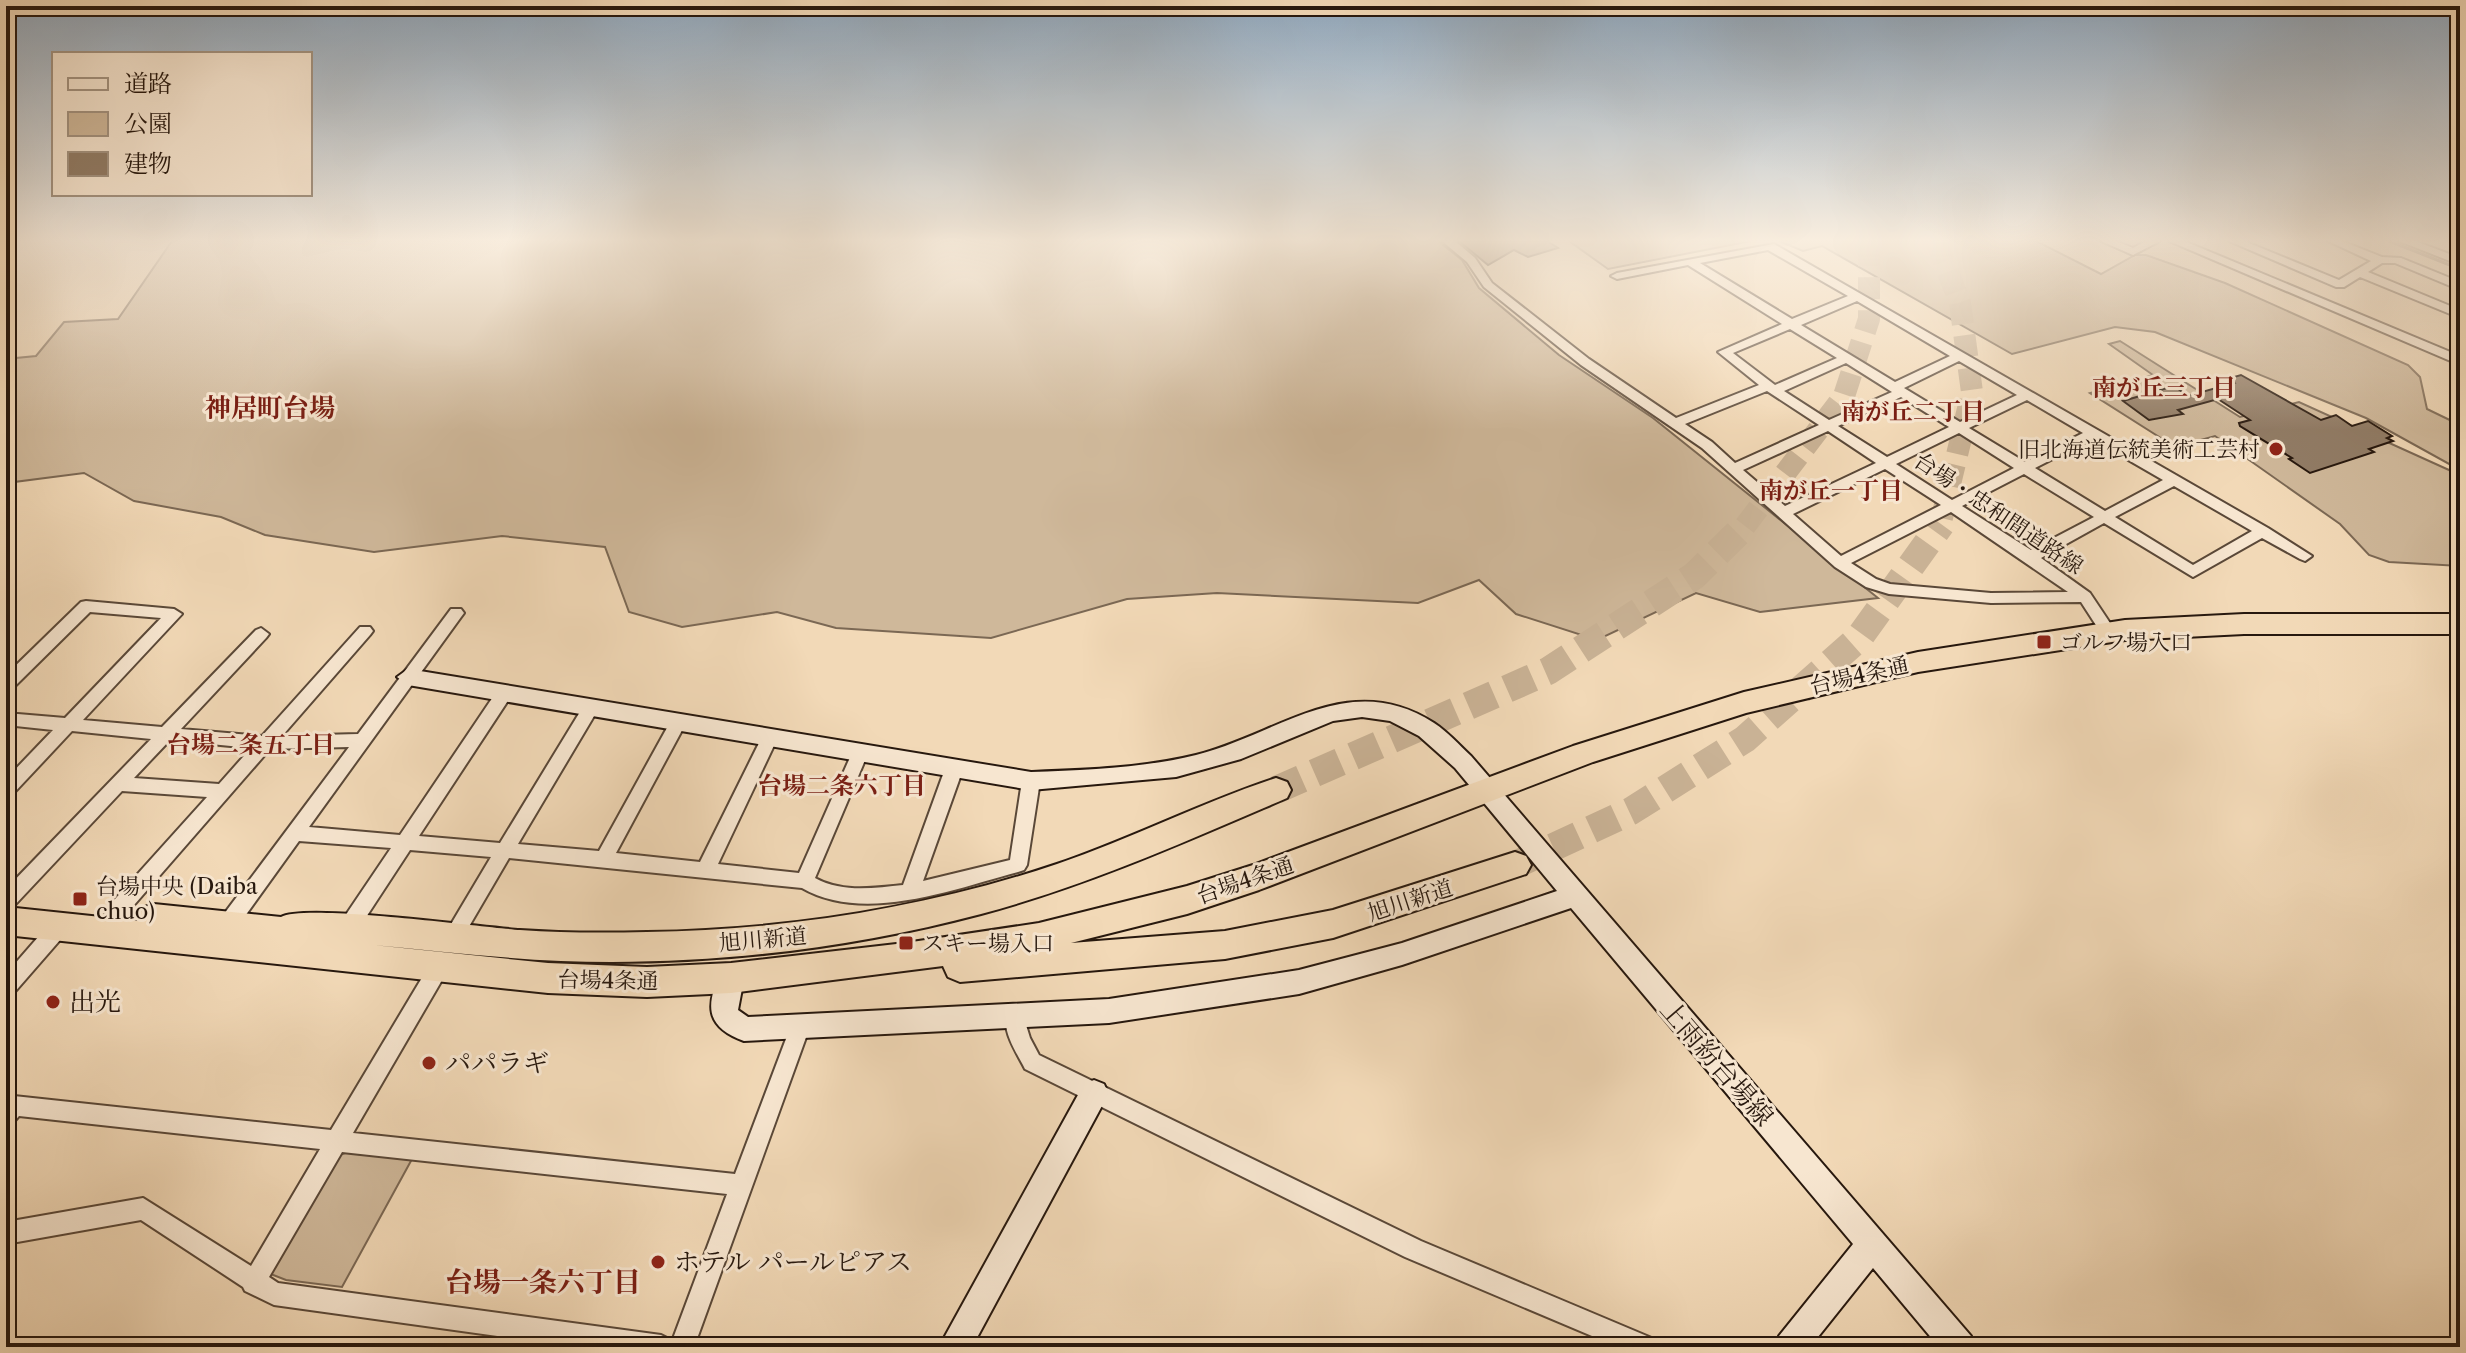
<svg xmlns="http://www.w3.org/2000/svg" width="2466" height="1353" font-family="'Libre Caslon Text','Noto Serif JP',serif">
  <rect width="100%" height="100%" fill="#f2d9b7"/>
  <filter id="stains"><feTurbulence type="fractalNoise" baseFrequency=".0025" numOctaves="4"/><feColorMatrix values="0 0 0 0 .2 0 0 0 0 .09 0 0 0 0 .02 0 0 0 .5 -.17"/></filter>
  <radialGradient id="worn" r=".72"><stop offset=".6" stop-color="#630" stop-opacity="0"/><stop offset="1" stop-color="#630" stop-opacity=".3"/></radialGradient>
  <path fill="#cfb89a" stroke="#7b6854" stroke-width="2" d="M 172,241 L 1438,241 L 1462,260 L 1479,288 L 1559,355 L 1653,418 L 1878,598 L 1760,612 L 1696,593 L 1597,640 L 1516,614 L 1479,580 L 1418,603 L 1217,593 L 1127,599 L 991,638 L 836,628 L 777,612 L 682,627 L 629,612 L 605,547 L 502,536 L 374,552 L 265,535 L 221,517 L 134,501 L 84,473 L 6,483 L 6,359 L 36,356 L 64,322 L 118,319 Z
    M 1569,241 L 1751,241 L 1608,269 Z
    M 1779,241 L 2036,241 L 2101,274 L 2135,255 L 2146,255 L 2225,283 L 2408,365 L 2420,377 L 2427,409 L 2460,425 L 2460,470 L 2366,418 L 2155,332 L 2115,327 L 2012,354 L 1822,246 L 1803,251 Z
    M 2120,341 L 2240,417 L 2299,402 L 2460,475 L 2460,566 L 2389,562 L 2369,555 L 2340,524 L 2215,436 L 2175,447 L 2090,393 L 2153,375 L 2109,344 Z
    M 348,1152 L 412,1159 L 342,1287 L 286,1280 L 268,1273 L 337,1156 Z"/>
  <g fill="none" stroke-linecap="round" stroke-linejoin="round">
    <path stroke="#776451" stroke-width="3" d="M 2389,241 L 2460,269"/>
  </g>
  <path fill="#917c66" stroke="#27180e" stroke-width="2" d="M 1459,241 L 1547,241 L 1558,248 L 1528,257 L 1514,250 L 1488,265 Z
    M 2241,375 L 2321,420 L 2336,415 L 2352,426 L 2368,421 L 2392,436 L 2387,438 L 2393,441 L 2369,449 L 2374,452 L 2310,473 L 2289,459 L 2292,458 L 2240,426 L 2239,423 L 2250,420 L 2218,399 L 2178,410 L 2183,414 L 2149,420 L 2123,401 L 2174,386 L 2188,396 L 2234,383 L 2227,379 Z"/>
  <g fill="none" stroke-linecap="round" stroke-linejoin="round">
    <path stroke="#c9b295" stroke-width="22" stroke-dasharray="22 11" stroke-linecap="butt" d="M 1936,241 L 1960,303 L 1972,392 L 1940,526
      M 1745,526 L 1844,396 L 1869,319 L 1869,241"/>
    <path stroke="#c9b295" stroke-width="28" stroke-dasharray="28 14" stroke-linecap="butt" d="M 1276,790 L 1548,671 L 1694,576 L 1747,524
      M 1515,865 L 1631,811 L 1745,739 L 1859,638 L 1941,524"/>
    <g stroke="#5a4838" stroke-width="4">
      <path id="street" d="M 1442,241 L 1455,241 L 1475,258 L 1492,283 L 1589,359 L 1676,418 L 1759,385 L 1718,352 L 1782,324 L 1688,265 L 1617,279 L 1611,276 L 1617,273 L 1774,244 L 2268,528 L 2312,556 L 2305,561 L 2300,559 L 2262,538 L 2193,577 L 2104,523 L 2041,558 L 2090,593 L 2116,632 L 2108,637 L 2103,636 L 2081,602 L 1991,603 L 1889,594 L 1866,587 L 1835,567 L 1702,448 L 1581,365 L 1484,287 L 1467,262 ZM 1768,250 L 1848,296 L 1792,319 L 1700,263 ZM 1857,301 L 1950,356 L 1895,382 L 1801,325 ZM 1790,329 L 1837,358 L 1775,385 L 1733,353 ZM 1959,361 L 2017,395 L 1960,422 L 1904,388 ZM 1846,363 L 1892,392 L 1829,420 L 1784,391 ZM 1767,391 L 1819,425 L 1735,463 L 1712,442 L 1685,424 ZM 1901,397 L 1949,427 L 1887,457 L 1838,426 ZM 2027,400 L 2083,433 L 2025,462 L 1969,428 ZM 1828,431 L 1876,463 L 1785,506 L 1743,470 ZM 1959,433 L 2014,468 L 1952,500 L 1896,464 ZM 2092,439 L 2163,480 L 2105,511 L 2035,468 ZM 1885,469 L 1941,505 L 1841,556 L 1793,514 ZM 2024,474 L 2094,517 L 2031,550 L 1962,506 ZM 2174,486 L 2252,531 L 2193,565 L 2115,517 ZM 1951,512 L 2068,592 L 1991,593 L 1890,584 L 1876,579 L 1851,563 Z
        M 2101,241 L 2116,241 L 2133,248 L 2146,241 L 2160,241 L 2133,255 Z
        M 2169,241 L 2184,241 L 2460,356 L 2460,365 Z
        M 2229,241 L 2244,241 L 2339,280 L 2371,261 L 2328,241 L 2342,241 L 2382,257 L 2401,258 L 2460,282 L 2460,290 L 2395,263 L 2382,263 L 2368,272 L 2460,310 L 2460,318 L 2360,277 L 2344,287 L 2336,287 Z
        M 2399,241 L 2415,241 L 2460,258 L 2460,265 Z
        M 86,601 L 174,609 L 182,614 L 83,720 L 162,727 L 256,630 L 261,628 L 269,634 L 266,638 L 181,729 L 262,736 L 360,627 L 370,627 L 373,631 L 370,635 L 282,736 L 358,734 L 451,609 L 461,609 L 464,613 L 461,617 L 309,827 L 400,835 L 499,688 L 511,688 L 513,692 L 511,696 L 419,836 L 500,843 L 586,702 L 598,702 L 600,706 L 518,844 L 599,851 L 673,717 L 685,717 L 687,721 L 616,853 L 700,862 L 762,737 L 764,733 L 776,733 L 778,737 L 718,864 L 799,873 L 852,753 L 854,748 L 866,748 L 868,753 L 815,878 C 842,893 874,888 903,885 L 945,769 L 948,764 L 960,764 L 963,769 L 923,881 L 1010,860 L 1022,781 L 1025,776 L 1037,776 L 1040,781 L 1027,865 L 1024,870 L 1018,872 C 954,889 864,924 802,888 L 509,858 L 457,947 L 450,949 L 443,947 L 441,941 L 491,857 L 410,850 L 355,934 L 348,936 L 341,934 L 339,928 L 341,922 L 391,848 L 299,841 L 235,930 L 228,932 L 221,930 L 219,924 L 221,918 L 349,747 L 270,749 L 121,920 L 114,922 L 107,920 L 105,914 L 107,908 L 207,797 L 122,791 L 13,907 L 6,909 L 6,889 L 151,739 L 72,731 L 12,795 L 6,797 L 6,779 L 53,730 L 6,725 L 6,713 L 65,718 L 161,618 L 90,612 L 12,689 L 6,691 L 6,675 L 81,602 ZM 170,740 L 251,748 L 219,784 L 134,778 Z
        M 60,918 L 67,920 L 69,926 L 67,932 L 13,994 L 6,997 L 6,974 L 53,920 Z
        M 442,954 L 449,956 L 452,962 L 449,968 L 353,1133 L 735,1174 L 792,1023 L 799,1020 L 806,1023 L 809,1029 L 694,1347 L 576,1347 L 274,1305 L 245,1291 L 243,1287 L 141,1220 L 6,1244 L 6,1222 L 143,1198 L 251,1266 L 320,1149 L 19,1116 L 13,1123 L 6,1126 L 6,1100 L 14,1096 L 331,1130 L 435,956 ZM 342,1152 L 727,1194 L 671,1344 L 669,1339 L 661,1335 L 278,1283 L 269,1277 Z
        M 1015,1009 L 1022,1012 L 1030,1038 L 1039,1055 L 1421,1241 L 1654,1339 L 1658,1347 L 1618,1347 L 1405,1257 L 1025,1069 C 1017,1053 1000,1029 1008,1012 Z"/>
    </g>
    <g stroke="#27180e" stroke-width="4">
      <path id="secondary" d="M 408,669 L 1031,772 C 1086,770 1143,768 1196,755 C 1279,734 1349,668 1434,723 C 1448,732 1459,745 1471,756 L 1971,1336 L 1976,1347 L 1939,1347 L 1873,1268 L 1810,1347 L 1774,1347 L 1779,1336 L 1853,1244 L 1571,908 L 1402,965 L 1299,994 L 1109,1023 L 744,1041 C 705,1027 705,1005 722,970 L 731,966 L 740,970 L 744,978 L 738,1010 L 748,1017 L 1109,999 L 1299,970 L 1402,943 L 1557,891 L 1455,768 L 1419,736 L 1390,721 L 1362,717 L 1333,721 L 1241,759 L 1176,777 L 1031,790 L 408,685 L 397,677 Z
        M 1094,1080 L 1104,1084 L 1108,1093 L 1104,1102 L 972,1347 L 939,1347 L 1084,1084 Z"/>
    </g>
    <g stroke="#27180e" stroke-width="4">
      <path id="highway" d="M 2244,614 L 2460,614 L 2460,634 L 2244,634 L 2125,640 L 1918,672 L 1746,713 L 1593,762 L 1259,890 L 1187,914 L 1071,943 L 1225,931 L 1333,910 L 1515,852 L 1526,856 L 1531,865 L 1526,874 L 1333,938 L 1225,959 L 960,982 L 948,977 L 943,966 L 731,993 L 647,997 L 548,993 L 6,935 L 6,907 L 139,921 L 142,908 L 154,904 L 281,917 C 304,903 480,927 520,930 C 562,933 605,933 647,932 C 785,930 926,908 1057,864 C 1131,839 1202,802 1276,778 L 1287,782 L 1291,790 L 1287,798 C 1187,841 1086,886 981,914 C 845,950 702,966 561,961 C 498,958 436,951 373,945 L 548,963 L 647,967 L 731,963 L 905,943 L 1039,923 L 1187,886 L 1253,865 L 1573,746 L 1744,692 L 1918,652 L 2125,620 Z"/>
    </g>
    <use href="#street" fill="#f7e6d0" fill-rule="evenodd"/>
    <use href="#secondary" fill="#f7e6d0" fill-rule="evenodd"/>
    <use href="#highway" fill="#f2d9b7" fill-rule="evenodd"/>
  </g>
  <linearGradient id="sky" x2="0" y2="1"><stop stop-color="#90a8be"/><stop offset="0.56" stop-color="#f9eedf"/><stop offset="1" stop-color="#f9eedf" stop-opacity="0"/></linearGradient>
  <rect width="2466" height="430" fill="url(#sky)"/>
  <g fill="#8f2418" stroke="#f7e6d0" stroke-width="3">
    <circle cx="2276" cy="449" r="8"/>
    <rect x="2036" y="634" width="16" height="16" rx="4"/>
    <rect x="72" y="891" width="16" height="16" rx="4"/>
    <rect x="898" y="935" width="16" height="16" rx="4"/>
    <circle cx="53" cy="1002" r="8"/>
    <circle cx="429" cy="1063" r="8"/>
    <circle cx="658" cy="1262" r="8"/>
  </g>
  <g text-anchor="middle" stroke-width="6" stroke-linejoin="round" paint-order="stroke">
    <g font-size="22" fill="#27180e" stroke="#f7e6d0" text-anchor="start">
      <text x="2260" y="457" text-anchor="end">旧北海道伝統美術工芸村</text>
      <text x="2060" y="650">ゴルフ場入口</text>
      <text x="96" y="894">台場中央 (Daiba<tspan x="96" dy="25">chuo)</tspan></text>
      <text x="922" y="951">スキー場入口</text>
    </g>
    <g font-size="22" fill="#27180e" stroke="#f7e6d0">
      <text transform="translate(1999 513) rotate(34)" y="8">台場・忠和間道路線</text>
      <text transform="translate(1859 675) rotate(-13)" y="8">台場4条通</text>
      <text transform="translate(1245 880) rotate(-19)" y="8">台場4条通</text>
      <text transform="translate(1410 900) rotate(-18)" y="8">旭川新道</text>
      <text transform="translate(763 939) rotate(-5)" y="8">旭川新道</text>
      <text transform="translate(608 980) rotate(1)" y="8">台場4条通</text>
    </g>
    <g font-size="24" font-weight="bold" fill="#7a1f14" stroke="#f7e6d0">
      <text x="2164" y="396">南が丘三丁目</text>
      <text x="1913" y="420">南が丘二丁目</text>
      <text x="1831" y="499">南が丘一丁目</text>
      <text x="251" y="753">台場二条五丁目</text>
      <text x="842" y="794">台場二条六丁目</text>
    </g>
    <g font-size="26" font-weight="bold" fill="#7a1f14" stroke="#f7e6d0">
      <text x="270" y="417">神居町台場</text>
    </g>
    <g font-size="26" fill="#27180e" stroke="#f7e6d0" text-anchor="start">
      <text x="69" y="1011">出光</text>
      <text x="445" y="1072">パパラギ</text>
      <text x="674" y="1271">ホテル パールピアス</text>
    </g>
    <g font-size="26" fill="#27180e" stroke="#f7e6d0">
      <text transform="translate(1717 1063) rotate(49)" y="9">上雨紛台場線</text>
    </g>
    <g font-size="28" font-weight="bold" fill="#7a1f14" stroke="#f7e6d0">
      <text x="543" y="1292">台場一条六丁目</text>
    </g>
  </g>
  <rect width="2466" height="1353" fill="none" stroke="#f2d9b7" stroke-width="32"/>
  <rect x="8" y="8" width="2450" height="1337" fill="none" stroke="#27180e" stroke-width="4"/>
  <rect x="16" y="16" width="2434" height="1321" fill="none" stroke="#27180e" stroke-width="2"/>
  <rect x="52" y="52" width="260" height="144" fill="#f7e6d0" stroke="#a49482" stroke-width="2"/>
  <rect x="68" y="78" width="40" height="12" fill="#f7e6d0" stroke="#a49482" stroke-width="2"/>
  <text x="124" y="92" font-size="24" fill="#27180e">道路</text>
  <rect x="68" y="112" width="40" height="24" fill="#cfb89a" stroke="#a49482" stroke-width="2"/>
  <text x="124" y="132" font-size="24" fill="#27180e">公園</text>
  <rect x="68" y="152" width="40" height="24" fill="#917c66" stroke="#a49482" stroke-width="2"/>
  <text x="124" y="172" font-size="24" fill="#27180e">建物</text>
  <rect width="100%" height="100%" filter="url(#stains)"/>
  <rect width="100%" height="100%" fill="url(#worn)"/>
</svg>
